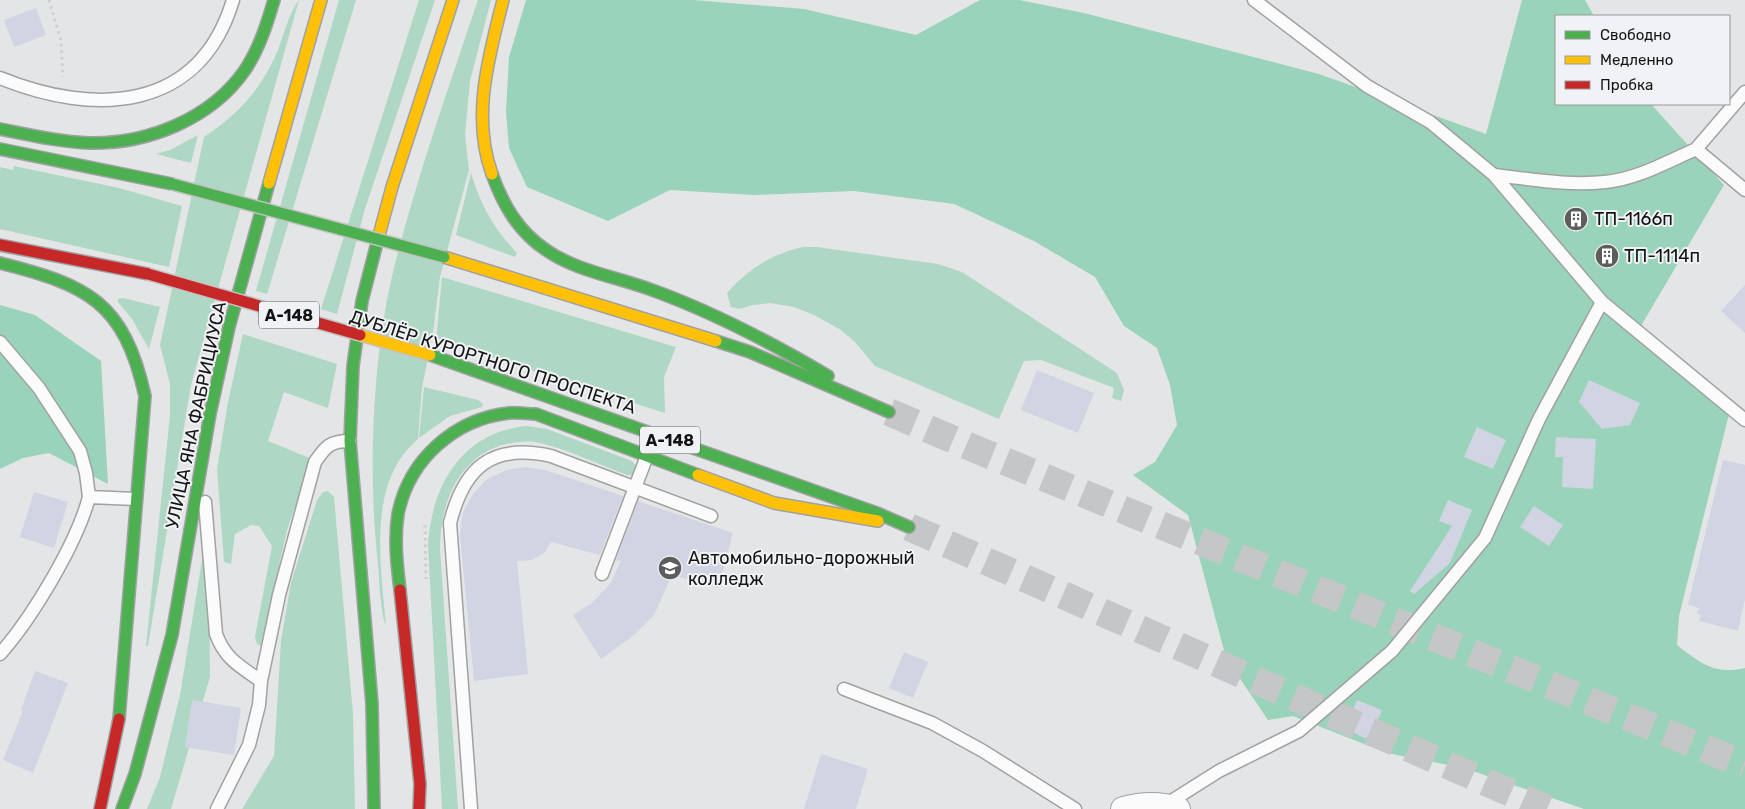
<svg xmlns="http://www.w3.org/2000/svg" width="1745" height="809" font-family="Rubik,sans-serif">
  <rect width="100%" height="100%" fill="#e4e5e7"/>
  <path fill="#afd8c4" d="M 299,0 L 191,385 L 148,646 L 146,646 L 170,415 L 170,384 L 160,345 L 204,137 C 238,115 263,87 278,50 C 284,34 289,13 299,0 Z
    M 339,0 L 356,0 L 267,294 L 256,291 Z
    M 419,0 L 435,0 L 365,209 L 337,314 L 321,309 Z
    M 478,0 L 491,0 L 470,81 L 465,135 L 469,170 L 440,277 L 433,333 L 422,388 L 418,439 C 366,483 381,566 386,625 C 380,615 379,569 377,554 C 368,467 373,353 394,268 C 417,177 448,89 478,0 Z
    M 198,135 L 191,163 L 156,154 L 170,150 Z
    M 14,166 L 119,188 L 182,206 L 169,267 L 0,229 L 0,167 L 13,170 Z
    M 471,173 C 481,206 494,229 517,253 L 515,257 L 456,235 Z
    M 803,247 L 817,247 L 938,264 L 962,272 L 1117,373 L 1124,390 L 1121,401 L 1112,398 L 1114,388 L 1041,360 L 1024,361 L 999,419 L 875,366 L 855,342 L 841,330 L 814,315 L 794,307 L 770,303 L 753,305 L 739,309 L 731,307 L 727,293 C 747,270 773,253 803,247 Z
    M 442,277 L 676,347 L 664,377 L 665,413 L 436,340 Z
    M 123,298 L 160,307 L 149,349 L 132,319 L 118,302 L 118,299 Z
    M 243,334 L 337,364 L 328,408 L 284,392 L 268,441 L 312,459 L 287,530 L 261,646 L 257,644 L 255,637 L 272,546 L 259,526 L 251,525 L 235,534 L 231,564 L 224,562 L 217,469 L 228,402 Z
    M 424,387 L 478,400 L 483,404 L 482,407 L 450,416 L 419,438 Z
    M 527,426 L 547,429 L 632,461 L 636,466 L 633,475 L 627,475 C 599,465 570,450 540,443 C 529,440 518,442 506,444 C 458,456 440,504 440,549 L 458,809 L 442,809 L 428,544 C 432,485 462,432 527,426 Z
    M 328,491 L 334,497 L 353,714 L 355,809 L 242,809 L 274,756 L 281,641 L 291,583 L 317,500 L 323,492 Z
    M 204,548 L 209,551 L 210,677 L 171,809 L 147,809 L 160,777 L 180,695 Z"/>
  <path fill="#99d3b9" d="M 526,0 L 693,0 L 804,9 L 916,35 L 980,0 L 1019,0 L 1084,13 L 1319,74 L 1486,134 L 1522,0 L 1585,0 L 1594,16 L 1556,16 L 1556,104 L 1651,104 L 1724,185 L 1638,331 L 1730,410 L 1679,616 L 1677,645 C 1700,663 1715,675 1745,668 L 1745,809 L 1584,809 L 1464,768 L 1387,753 L 1293,716 L 1268,720 L 1226,658 L 1188,515 L 1133,475 L 1155,462 L 1177,425 L 1170,385 L 1157,348 L 1124,326 L 1095,277 L 1034,241 L 954,204 L 854,191 L 754,195 L 670,190 L 608,221 L 527,187 L 509,148 L 506,112 L 509,57 Z
    M 0,305 L 35,315 L 101,361 L 108,484 L 49,453 L 23,458 L 0,469 Z"/>
  <path fill="#d1d4e2" d="M 36,8 L 46,35 L 14,47 L 4,20 Z
    M 1745,285 L 1745,333 L 1721,311 Z
    M 1037,370 L 1094,393 L 1078,433 L 1021,410 Z
    M 1589,380 L 1640,403 L 1630,425 L 1602,429 L 1579,402 Z
    M 1477,427 L 1506,440 L 1493,469 L 1464,457 Z
    M 1556,437 L 1596,439 L 1593,489 L 1562,487 L 1563,457 L 1555,457 Z
    M 1723,460 L 1745,465 L 1745,599 L 1738,631 L 1699,621 L 1701,615 L 1697,614 L 1699,608 L 1688,605 Z
    M 526,467 L 545,470 L 623,496 L 600,555 L 551,542 L 545,552 L 532,560 L 517,561 L 528,674 L 474,681 L 460,535 L 463,512 L 473,494 L 487,479 L 507,470 Z
    M 34,492 L 68,502 L 54,548 L 20,537 Z
    M 1448,500 L 1472,510 L 1450,563 L 1414,594 L 1410,591 L 1452,526 L 1439,521 Z
    M 638,501 L 733,533 L 718,588 L 672,575 L 654,615 L 634,635 L 601,659 L 573,615 L 592,603 L 610,584 L 621,561 L 616,560 Z
    M 1534,506 L 1563,525 L 1549,546 L 1520,527 Z
    M 904,652 L 928,662 L 913,698 L 889,688 Z
    M 35,671 L 68,683 L 33,773 L 3,760 L 23,711 L 21,710 Z
    M 192,700 L 241,708 L 234,755 L 185,747 Z
    M 1357,700 L 1382,710 L 1369,740 L 1345,729 Z
    M 821,754 L 868,769 L 856,809 L 804,809 Z"/>
  <g fill="none" stroke-linecap="round" stroke-linejoin="round">
    <path stroke="#c5c6c8" stroke-width="28" stroke-dasharray="28 14" stroke-linecap="butt" d="M 889,412 L 980,451 L 1745,765
      M 909,527 L 1547,809"/>
    <g stroke="#a0a1a3" stroke-width="15">
      <path id="lane" d="M 1254,0 L 1367,86 L 1430,122 L 1494,175 L 1602,302 L 1745,420
        M 0,78 C 94,116 199,113 233,0
        M 1696,149 L 1745,92
        M 1494,175 C 1531,179 1568,186 1605,182 C 1637,179 1667,162 1696,149 L 1745,190
        M 0,342 L 39,388 L 80,451 L 86,473 L 89,497
        M 205,502 L 216,634 C 225,659 240,666 261,681
        M 602,574 L 647,456
        M 0,654 C 32,618 77,543 89,497 L 136,499
        M 844,689 L 932,723 L 983,751 L 1075,809
        M 1165,805 L 1219,771 L 1299,731 L 1392,651 L 1485,538 L 1539,419 L 1602,302
        M 217,809 L 249,745 L 259,705 L 261,681 L 279,595 L 315,462 C 326,446 330,441 350,441
        M 471,809 L 450,523 C 464,467 492,443 551,456 L 711,516"/>
    </g>
    <g stroke="#a0a1a3" stroke-width="26">
      <path id="street" d="M 1123,809 C 1142,804 1159,803 1178,809"/>
    </g>
    <g stroke="#a0a1a3" stroke-width="14">
      <path id="fast" d="M 0,129 C 30,135 60,142 90,143 C 148,144 211,119 245,70 C 259,49 267,24 274,0
        M 0,149 L 172,184
        M 492,174 C 503,205 518,231 546,250 C 576,271 617,277 652,290 C 713,312 772,343 828,376
        M 0,263 C 88,285 124,302 145,396 L 119,719
        M 716,341 L 750,352 L 889,412
        M 430,355 L 877,513 L 909,527
        M 400,590 C 397,565 394,539 398,514 C 409,459 455,419 509,413 C 518,412 527,414 536,414 L 698,475
        M 122,809 L 135,774 L 172,635 L 210,414 L 229,327 L 269,183
        M 374,809 L 372,704 L 350,441 L 353,366 L 362,301 L 378,239"/>
    </g>
    <g stroke="#a0a1a3" stroke-width="14">
      <path id="slow" d="M 492,174 C 471,117 489,56 503,0
        M 269,183 L 321,0
        M 378,239 L 392,187 L 453,0
        M 444,257 L 716,341
        M 698,475 L 774,503 L 878,521"/>
    </g>
    <g stroke="#a0a1a3" stroke-width="14">
      <path id="jam" d="M 0,245 L 148,274
        M 400,590 L 420,784 L 419,809
        M 100,809 L 119,719"/>
    </g>
    <path stroke="#cecece" stroke-width="3" stroke-dasharray="2.5 4" stroke-linecap="butt" d="M 49,0 L 61,41 L 63,77
      M 425,525 L 426,579"/>
    <use href="#lane" stroke="#fbfbfb" stroke-width="12"/>
    <use href="#street" stroke="#fbfbfb" stroke-width="24"/>
    <use href="#fast" stroke="#4caf50" stroke-width="11"/>
    <use href="#slow" stroke="#ffc107" stroke-width="11"/>
    <use href="#jam" stroke="#c62828" stroke-width="11"/>
    <g stroke="#c2c2c3" stroke-width="14" stroke-linecap="butt">
      <path id="fast-bridge" d="M 172,184 L 444,257"/>
    </g>
    <g stroke="#c2c2c3" stroke-width="14" stroke-linecap="butt">
      <path id="slow-bridge" d="M 360,335 L 430,355"/>
    </g>
    <g stroke="#c2c2c3" stroke-width="14" stroke-linecap="butt">
      <path id="jam-bridge" d="M 148,274 L 360,335"/>
    </g>
    <use href="#fast-bridge" stroke="#4caf50" stroke-width="11"/>
    <use href="#slow-bridge" stroke="#ffc107" stroke-width="11"/>
    <use href="#jam-bridge" stroke="#c62828" stroke-width="11"/>
  </g>
  <defs>
    <g id="building-disc" transform="scale(1.25)"><circle r="9.5" fill="#5d5d5e" stroke="#f1f2f5"/><path d="M-4-6H4V6H1V3H-1V6H-4ZM-2.5-4.3h1.7v1.8h-1.7ZM.8-4.3h1.7v1.8H.8ZM-2.5-1h1.7V.8h-1.7ZM.8-1h1.7V.8H.8Z" fill="#fff"/></g>
    <g id="university-disc" transform="scale(1.25)"><circle r="9.5" fill="#5d5d5e" stroke="#f1f2f5"/><path d="M0-5L7-2L0 1L-7-2ZM-4 1L0 2.5L4 1V4Q0 6-4 4Z" fill="#fff"/></g>
  </defs>
  <g fill-rule="evenodd">
    <use href="#building-disc" x="1576" y="219"/>
    <use href="#building-disc" x="1607" y="256"/>
    <use href="#university-disc" x="670" y="568"/>
  </g>
  <g text-anchor="middle" stroke-width="4" stroke-linejoin="round" paint-order="stroke">
    <g fill="#f1f2f5" stroke="#565758" stroke-width="1">
      <rect x="259" y="301.5" width="60" height="27" rx="4"/>
      <rect x="640" y="426.5" width="60" height="27" rx="4"/>
    </g>
    <g font-size="16" font-weight="bold" fill="#141415">
      <text x="289" y="321">А-148</text>
      <text x="670" y="446">А-148</text>
    </g>
    <g font-size="18" fill="#141415" stroke="#f1f2f5" text-anchor="start">
      <text x="1594" y="225">ТП-1166п</text>
      <text x="1624" y="262">ТП-1114п</text>
      <text x="688" y="564">Автомобильно-дорожный<tspan x="688" dy="21">колледж</tspan></text>
    </g>
    <g font-size="18" fill="#141415" stroke="#f1f2f5">
      <text transform="translate(493 362) rotate(18)" y="6">ДУБЛЁР КУРОРТНОГО ПРОСПЕКТА</text>
      <text transform="translate(196 415) rotate(-78)" y="6">УЛИЦА ЯНА ФАБРИЦИУСА</text>
    </g>
  </g>
  <rect x="1555" y="15" width="175" height="90" fill="#f1f2f5" stroke="#99999b"/>
  <rect x="1565" y="31" width="25" height="8" fill="#4caf50" stroke="#99999b"/>
  <text x="1600" y="40" font-size="15" fill="#141415">Свободно</text>
  <rect x="1565" y="56" width="25" height="8" fill="#ffc107" stroke="#99999b"/>
  <text x="1600" y="65" font-size="15" fill="#141415">Медленно</text>
  <rect x="1565" y="81" width="25" height="8" fill="#c62828" stroke="#99999b"/>
  <text x="1600" y="90" font-size="15" fill="#141415">Пробка</text>
</svg>
